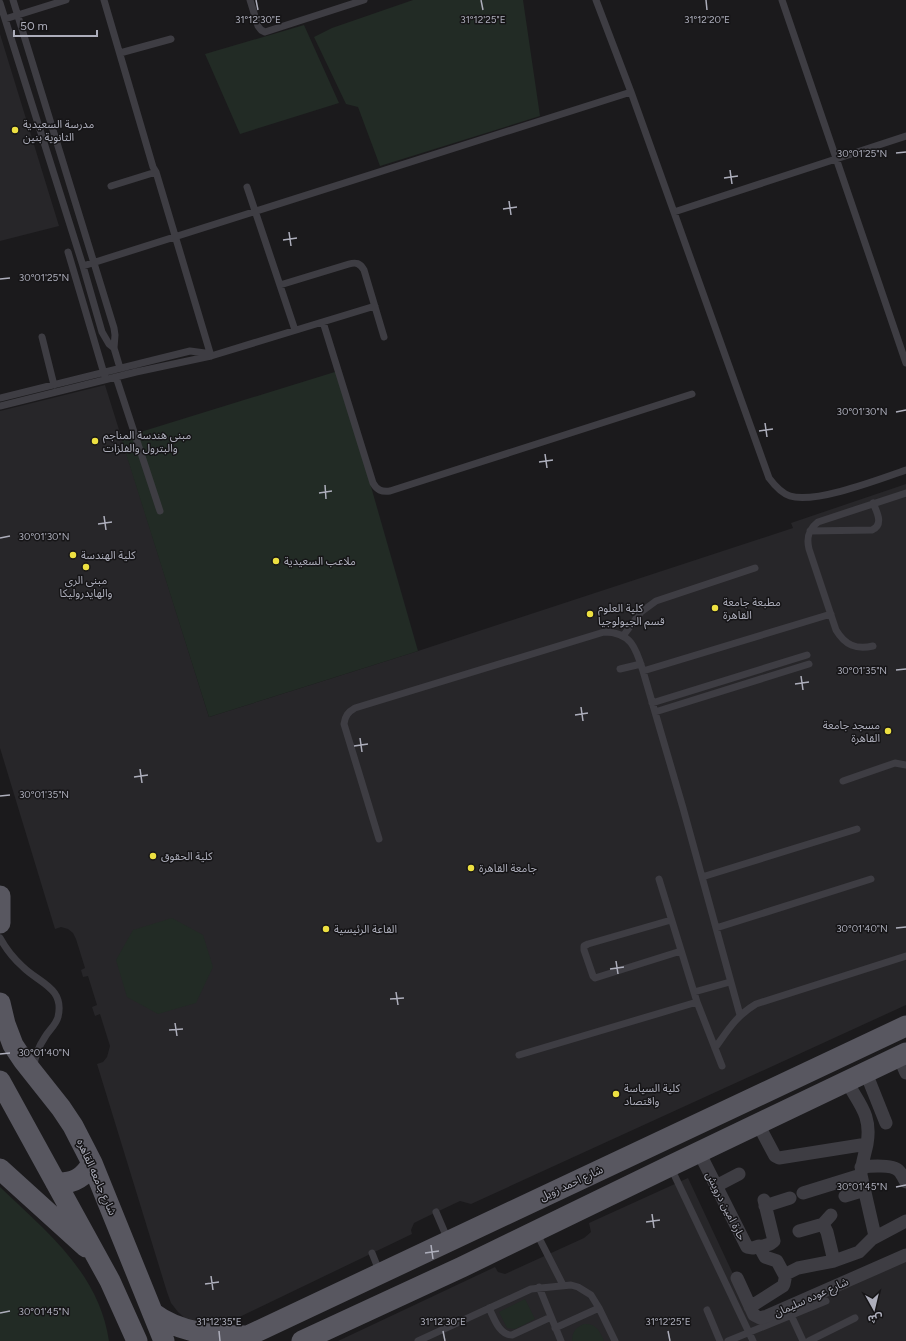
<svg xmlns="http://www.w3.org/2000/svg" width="906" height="1341" font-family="Figtree,'Noto Sans Arabic',sans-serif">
  <rect width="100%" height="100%" fill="#1b1a1c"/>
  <path fill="#272629" d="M 0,34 L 59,226 L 0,241 Z
    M 105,385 L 209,717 L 418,651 L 793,528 L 791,523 L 906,484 L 906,1005 L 471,1204 L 460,1201 L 424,1218 L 414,1223 L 411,1230 L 412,1234 L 229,1322 L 219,1325 L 187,1320 L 178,1312 L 171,1303 L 167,1292 L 97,1064 L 103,1062 L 107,1057 L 110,1046 L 100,1014 L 95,1016 L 92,1007 L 97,1005 L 88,976 L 83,977 L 81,970 L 85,968 L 76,939 L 73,933 L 68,929 L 61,927 L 55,929 L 0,748 L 0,411 Z
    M 688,1178 L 756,1323 L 906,1260 L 906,1341 L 338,1341 L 495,1267 L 498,1272 L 505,1274 L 584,1238 L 591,1232 L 589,1223 Z"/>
  <path fill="#222b25" d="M 413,0 L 523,0 L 540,116 L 380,166 L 358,107 L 346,104 L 314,37 L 332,28 Z
    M 304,25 L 339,103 L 240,134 L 205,54 Z
    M 338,371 L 418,651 L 209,717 L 121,438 Z
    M 172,918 L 203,935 L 213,967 L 196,1003 L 158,1014 L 127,997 L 116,960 L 133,930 Z
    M 0,1187 C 47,1232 99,1273 109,1341 L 0,1341 Z
    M 525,1299 L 535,1319 L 515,1329 L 507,1328 L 499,1312 Z
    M 584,1324 C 596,1323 600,1331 604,1341 L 572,1341 C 572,1332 576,1327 584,1324 Z"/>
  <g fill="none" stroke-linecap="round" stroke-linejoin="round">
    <path stroke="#3e3d43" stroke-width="7" d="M 13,0 L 114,328 L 115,335 L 114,348 L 120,368
      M 104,0 L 153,167 L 156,172 L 211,356
      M 250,0 L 258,26 L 261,30 L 265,32 L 364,0
      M 596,0 L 631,92 L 769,478 C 775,486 781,493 790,496 C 815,504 880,479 906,470
      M 782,0 L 906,363
      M 0,3 L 83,266 L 102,332 L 109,344 L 114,348
      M 5,19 L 66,0
      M 120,53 L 171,39
      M 111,186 L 156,172
      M 247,187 L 295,330
      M 674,212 L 906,136
      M 68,252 L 105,377
      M 83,266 L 631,92
      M 280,285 L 349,264 C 356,262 360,263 364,270 L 384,337
      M 323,322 L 373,483 C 377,490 381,492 390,491 L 692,394
      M 42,337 L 54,385
      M 116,377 L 160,511
      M 0,398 L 190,351 L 205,353 L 211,356
      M 0,406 L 136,372 L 211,356 L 375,306
      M 810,531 L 872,530 C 884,525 877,512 873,503
      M 623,636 L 641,612 L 656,601 L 755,568
      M 873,646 C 856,650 845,645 836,630 L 809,549 C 806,537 809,529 818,522 L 906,493
      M 620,669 L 641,664
      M 643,671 L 831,614
      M 652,703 L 807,655
      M 655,712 L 809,664
      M 843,781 L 895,763 L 906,765
      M 379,839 L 344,724 C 345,716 348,712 355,708 L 604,632 C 631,632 636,648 643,671 L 683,808 L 740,1015
      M 702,877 L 857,829
      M 659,879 L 697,1002 L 722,1066
      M 671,920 L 588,944 L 584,946 L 584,950 L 593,976 L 595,978 L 681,951
      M 716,928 L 871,879
      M 0,938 C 6,949 14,959 23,967 C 39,983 65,988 58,1017 C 56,1025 49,1030 45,1037 C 39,1046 35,1056 34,1066
      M 694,992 L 730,982
      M 715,1048 C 728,1030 736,1016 756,1004 L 906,956
      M 519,1055 L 697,1002
      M 671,1168 L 753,1341
      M 436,1212 L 448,1240
      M 536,1232 L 563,1285
      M 372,1253 L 380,1273
      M 539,1287 L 561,1341
      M 489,1308 C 494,1318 499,1335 512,1335 L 551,1317
      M 707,1310 L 720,1341
      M 791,1315 L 803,1341
      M 555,1328 L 599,1308
      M 418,1341 L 531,1289 L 571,1285 L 578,1287 L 591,1295 L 599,1308 L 615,1341
      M 728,1341 L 826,1301
      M 809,1341 L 855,1318"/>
    <path stroke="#3e3d43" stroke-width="13" d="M 899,1057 L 906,1073
      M 866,1073 L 886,1123
      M 847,1082 C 860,1105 872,1116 867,1144 C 865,1154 861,1165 861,1175 L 875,1236
      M 758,1124 L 775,1156 L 779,1158 L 867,1144
      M 699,1152 L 747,1247 L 753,1248 L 759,1246 L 765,1257 L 777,1261 L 785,1276
      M 861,1167 C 870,1166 893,1164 899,1171 C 902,1174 904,1179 906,1182
      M 716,1186 L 739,1174
      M 803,1193 L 861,1175
      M 845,1196 L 865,1190
      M 765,1206 L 790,1198
      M 822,1225 L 831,1215
      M 799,1231 L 820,1225 L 824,1226 L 827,1232 L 834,1261
      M 760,1247 L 770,1244 L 774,1241 L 764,1200
      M 737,1278 L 754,1315 L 760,1318 L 767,1316 L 906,1255
      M 750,1307 L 783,1286 L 784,1284 L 786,1274 L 798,1268 L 834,1261 L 859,1252 L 872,1239 L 906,1221"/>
    <path stroke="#585760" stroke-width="21" d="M 0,896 L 0,923
      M 0,1003 L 5,1024 L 13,1045 L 23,1060 L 61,1108 L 73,1126 L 92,1163 L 164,1341
      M 0,1081 L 110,1281 L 137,1341
      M 0,1169 L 86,1247
      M 56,1183 C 73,1184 84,1178 92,1163
      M 153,1313 C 179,1333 215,1336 247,1336
      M 237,1341 L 906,1026
      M 302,1341 L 462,1267 L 670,1166 L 906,1053"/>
  </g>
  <path fill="none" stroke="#adaebb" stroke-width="1.5" d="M 256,0 L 258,10M 481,0 L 483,10M 706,0 L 707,10M 896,153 L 906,152M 730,170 L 732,184M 724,178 L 738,176M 509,201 L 511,215M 503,209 L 517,207M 289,232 L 291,246M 283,240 L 297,238M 0,279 L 10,278M 896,412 L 906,410M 765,423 L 767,437M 759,431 L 773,429M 545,454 L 547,468M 539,462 L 553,460M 325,485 L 326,499M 319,493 L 332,491M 104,516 L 106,530M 98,524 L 112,522M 0,538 L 10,536M 896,670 L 906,669M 801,676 L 803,690M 795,684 L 809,682M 581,707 L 583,721M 575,715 L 588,713M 360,738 L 362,752M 354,746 L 368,744M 140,769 L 142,783M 134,777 L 148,775M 0,796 L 10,795M 896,928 L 906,927M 616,961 L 618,974M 610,969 L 624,967M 396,992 L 398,1005M 390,999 L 404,998M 175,1023 L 177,1036M 169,1030 L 183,1029M 0,1054 L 10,1053M 896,1187 L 906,1185M 652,1214 L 654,1228M 646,1222 L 660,1220M 431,1245 L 433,1259M 425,1253 L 439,1251M 211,1276 L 213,1290M 205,1284 L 219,1282M 0,1313 L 10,1311M 219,1331 L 220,1341M 443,1331 L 445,1341M 668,1331 L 670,1341"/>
  <g fill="#ede041" stroke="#161517" stroke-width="1.5">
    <circle cx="15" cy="130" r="4"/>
    <circle cx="95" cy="441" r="4"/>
    <circle cx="73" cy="555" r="4"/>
    <circle cx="276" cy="561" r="4"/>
    <circle cx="86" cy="567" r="4"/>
    <circle cx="715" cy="608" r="4"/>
    <circle cx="590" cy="614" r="4"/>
    <circle cx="888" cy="731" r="4"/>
    <circle cx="153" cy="856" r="4"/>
    <circle cx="471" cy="868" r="4"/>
    <circle cx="326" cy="929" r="4"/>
    <circle cx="616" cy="1094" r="4"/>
  </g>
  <g text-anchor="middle" stroke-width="3" stroke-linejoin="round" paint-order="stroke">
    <g font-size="11" fill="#adaebb" stroke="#161517" text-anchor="start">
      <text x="23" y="128">مدرسة السعيدية<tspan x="23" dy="13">الثانوية بنين</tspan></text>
      <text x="103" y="439">مبنى هندسة المناجم<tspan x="103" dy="13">والبترول والفلزات</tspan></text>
      <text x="81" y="559">كلية الهندسة</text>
      <text x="284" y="565">ملاعب السعيدية</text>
      <text x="86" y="584" text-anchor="middle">مبنى الرى<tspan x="86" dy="13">والهايدروليكا</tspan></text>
      <text x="723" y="606">مطبعة جامعة<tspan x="723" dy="13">القاهرة</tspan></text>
      <text x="598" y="612">كلية العلوم<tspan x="598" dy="13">قسم الجيولوجيا</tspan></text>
      <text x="880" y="729" text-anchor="end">مسجد جامعة<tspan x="880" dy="13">القاهرة</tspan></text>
      <text x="161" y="860">كلية الحقوق</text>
      <text x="479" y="872">جامعة القاهرة</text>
      <text x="334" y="933">القاعة الرئيسية</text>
      <text x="624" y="1092">كلية السياسة<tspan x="624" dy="13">واقتصاد</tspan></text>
    </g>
    <g font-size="11" fill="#adaebb" stroke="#161517">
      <text transform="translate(97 1177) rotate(66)" y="4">شارع جامعه القاهره</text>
      <text transform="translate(571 1183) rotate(-25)" y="4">شارع احمد زويل</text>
      <text transform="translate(726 1206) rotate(63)" y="4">حارة امين درويش</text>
      <text transform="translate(811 1297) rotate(-24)" y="4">شارع عوده سليمان</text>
    </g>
  </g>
  <g font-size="10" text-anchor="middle" fill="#adaebb" stroke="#161517" stroke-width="3" stroke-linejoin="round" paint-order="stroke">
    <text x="258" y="23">31°12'30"E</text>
    <text x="483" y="23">31°12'25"E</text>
    <text x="707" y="23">31°12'20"E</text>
    <text x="862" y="157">30°01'25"N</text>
    <text x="44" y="281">30°01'25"N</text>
    <text x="862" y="415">30°01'30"N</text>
    <text x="44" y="540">30°01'30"N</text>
    <text x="862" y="674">30°01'35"N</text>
    <text x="44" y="798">30°01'35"N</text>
    <text x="862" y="932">30°01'40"N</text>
    <text x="44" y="1056">30°01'40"N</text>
    <text x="862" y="1190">30°01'45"N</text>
    <text x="44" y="1315">30°01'45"N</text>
    <text x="219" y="1325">31°12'35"E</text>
    <text x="443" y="1325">31°12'30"E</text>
    <text x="668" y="1325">31°12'25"E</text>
  </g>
  <g transform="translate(874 1309) rotate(172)" stroke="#161517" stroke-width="3" paint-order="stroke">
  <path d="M0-3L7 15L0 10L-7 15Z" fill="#adaebb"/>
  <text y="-6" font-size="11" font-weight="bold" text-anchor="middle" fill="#adaebb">ش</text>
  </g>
  <path d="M14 30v6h83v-6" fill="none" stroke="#adaebb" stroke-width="2"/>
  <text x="20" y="30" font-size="12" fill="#adaebb" stroke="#161517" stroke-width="3" paint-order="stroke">50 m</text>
</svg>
